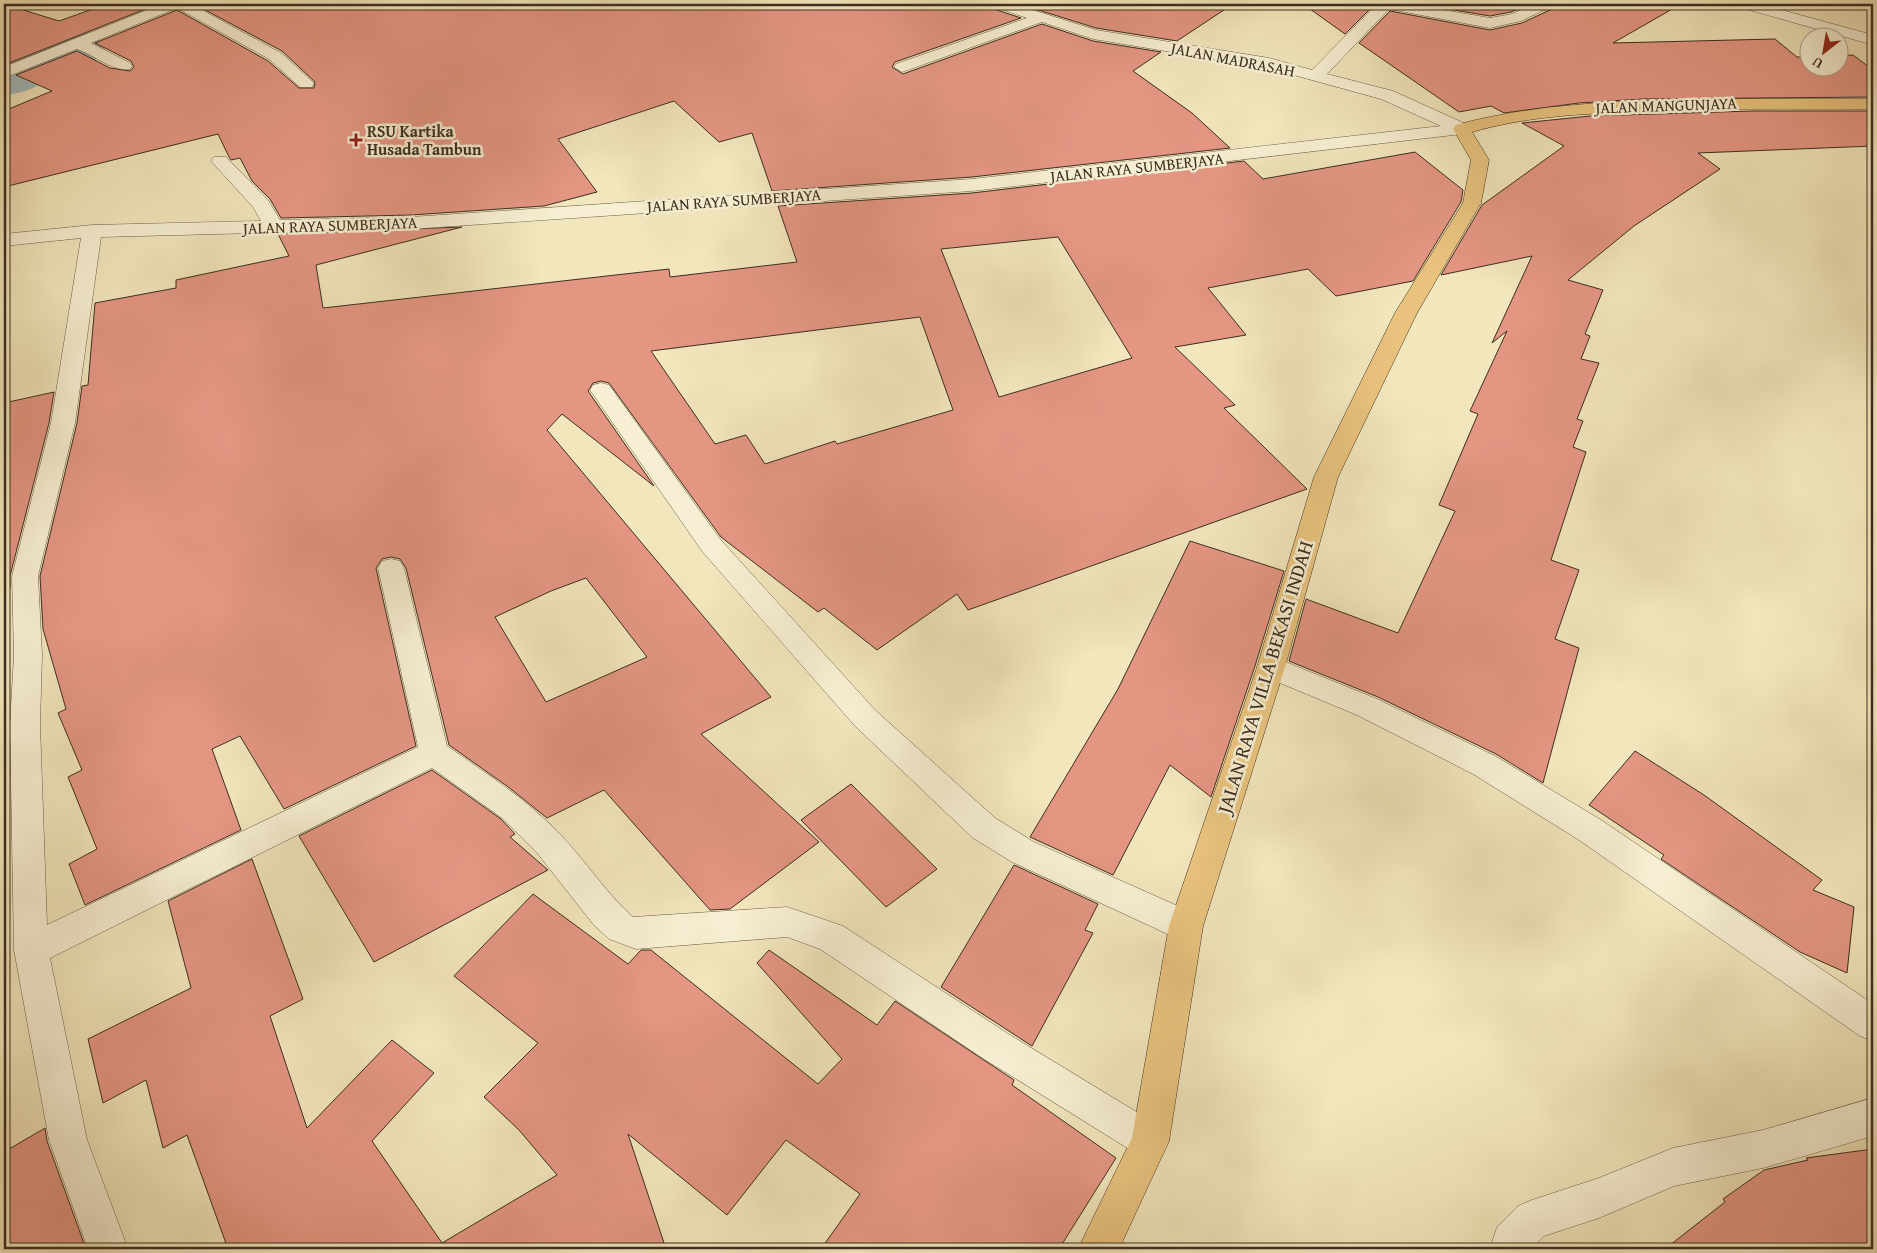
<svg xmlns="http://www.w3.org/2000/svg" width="1877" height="1253" font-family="'Gentium Book Plus',serif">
  <rect width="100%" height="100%" fill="#f2e6bc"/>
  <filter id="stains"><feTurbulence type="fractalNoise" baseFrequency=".004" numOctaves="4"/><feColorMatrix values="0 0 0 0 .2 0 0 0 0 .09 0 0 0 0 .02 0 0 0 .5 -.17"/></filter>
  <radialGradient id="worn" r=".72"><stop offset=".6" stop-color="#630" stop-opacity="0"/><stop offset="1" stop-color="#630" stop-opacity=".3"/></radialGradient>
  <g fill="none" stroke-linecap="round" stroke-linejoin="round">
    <path fill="#a1bcbd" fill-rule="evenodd" d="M 76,29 L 97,35 L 105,47 L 97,59 L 26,91 L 4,96 L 4,56 L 55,35 Z"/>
  </g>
  <path fill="#e49683" stroke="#3c2e1f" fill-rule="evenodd" d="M 4,4 L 59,21 L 107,4 L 158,4 L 4,65 Z
    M 194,4 L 991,4 L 994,9 L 1021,18 L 895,62 L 892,67 L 903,74 L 1042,24 L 1093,41 L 1161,52 L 1133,71 L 1192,113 L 1230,148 L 972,177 L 772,191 L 752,133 L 719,142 L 674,101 L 558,139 L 597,192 L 544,206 L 411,215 L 281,218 L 270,199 L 252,181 L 240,158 L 231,160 L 229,157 L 218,134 L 4,187 L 4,111 L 52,91 L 16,75 L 77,51 L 110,68 L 130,71 L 134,67 L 131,61 L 95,43 L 177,10 L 268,61 L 299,88 L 314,88 L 315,82 L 282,51 Z
    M 1019,4 L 1233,4 L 1177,41 L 1096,28 Z
    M 1303,4 L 1375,4 L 1345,34 Z
    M 1418,4 L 1530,4 L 1511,12 L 1490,16 Z
    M 1555,4 L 1681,4 L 1613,43 L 1775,39 L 1797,57 L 1810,57 L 1810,68 L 1840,68 L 1840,56 L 1853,55 L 1873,70 L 1873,97 L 1642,99 L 1579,103 L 1504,113 L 1491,106 L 1459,112 L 1359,43 L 1390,11 L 1490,30 L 1522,23 L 1552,9 Z
    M 1752,111 L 1873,111 L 1873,146 L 1698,153 L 1720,169 L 1634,226 L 1568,280 L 1603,290 L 1585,334 L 1590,336 L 1581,359 L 1599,363 L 1577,419 L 1583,421 L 1573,447 L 1586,452 L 1551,560 L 1579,570 L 1555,639 L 1579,648 L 1543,783 L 1496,754 L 1378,697 L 1289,661 L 1306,599 L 1398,633 L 1455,511 L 1439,505 L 1478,414 L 1470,411 L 1507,331 L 1492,343 L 1532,256 L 1441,275 L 1482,205 L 1564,146 L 1522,123 L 1590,116 Z
    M 1415,152 L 1463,190 L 1461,202 L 1413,281 L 1336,296 L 1308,269 L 1208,288 L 1246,335 L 1175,347 L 1235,405 L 1224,408 L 1307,489 L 968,610 L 957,594 L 877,650 L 824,608 L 818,612 L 721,537 L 609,383 L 601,381 L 593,383 L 588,391 L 654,486 L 562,414 L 547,430 L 771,697 L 701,734 L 819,842 L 730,909 L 710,910 L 604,790 L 547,818 L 507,786 L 449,745 L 406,568 L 400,559 L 391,557 L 382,559 L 376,568 L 416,746 L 284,809 L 240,736 L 212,749 L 241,830 L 85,905 L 69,864 L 97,849 L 68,777 L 82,770 L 58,713 L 66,709 L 43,629 L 40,576 L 77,423 L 82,386 L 88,385 L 95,303 L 176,288 L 176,280 L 289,256 L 278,234 L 462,227 L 316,265 L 323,308 L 669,269 L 670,277 L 797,262 L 778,206 L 972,193 L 1244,161 L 1263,179 ZM 1058,237 L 1132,358 L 999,397 L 941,249 ZM 920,317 L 953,410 L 837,444 L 835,441 L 765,464 L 746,435 L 715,444 L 651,351 ZM 586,578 L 647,657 L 546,702 L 495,617 L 551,591 Z
    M 54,392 L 49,423 L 10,576 L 10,588 L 4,588 L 4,403 Z
    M 1190,541 L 1284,571 L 1255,666 L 1211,797 L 1170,765 L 1113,875 L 1030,837 L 1118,689 Z
    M 1635,751 L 1704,795 L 1822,880 L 1813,890 L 1854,907 L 1847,973 L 1800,952 L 1661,859 L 1664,855 L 1589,805 Z
    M 432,770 L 501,819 L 515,834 L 510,837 L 548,870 L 374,962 L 299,836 Z
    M 851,784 L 937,869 L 886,907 L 801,820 Z
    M 252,859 L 303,999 L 270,1016 L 307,1128 L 392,1040 L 434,1073 L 372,1141 L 442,1243 L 557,1175 L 519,1130 L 484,1097 L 538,1043 L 454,976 L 533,894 L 628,964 L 641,950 L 651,950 L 818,1084 L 842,1059 L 757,963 L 769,950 L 877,1025 L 895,1001 L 1014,1080 L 1012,1085 L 1116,1158 L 1059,1249 L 821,1249 L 860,1194 L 786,1140 L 727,1215 L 628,1134 L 666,1249 L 228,1249 L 187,1135 L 163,1148 L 146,1080 L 103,1103 L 88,1039 L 191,988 L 168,901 Z
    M 1014,865 L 1098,904 L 1085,930 L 1093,933 L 1032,1046 L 941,987 Z
    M 45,1128 L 47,1141 L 86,1249 L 4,1249 L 4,1152 Z
    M 1873,1149 L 1873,1249 L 1665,1249 L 1725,1202 L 1723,1199 L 1764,1170 L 1808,1160 L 1806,1158 Z"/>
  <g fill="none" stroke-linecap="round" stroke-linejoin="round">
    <g stroke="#6a5c46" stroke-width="1">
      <path id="minor" d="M 162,4 L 191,4 L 281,53 L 314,83 L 312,87 L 300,87 L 269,59 L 177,8 L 91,43 L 130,63 L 132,66 L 130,69 C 116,73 92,54 77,49 L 4,78 L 4,67 Z
        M 993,4 L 1014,4 L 1096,30 L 1269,58 L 1312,70 L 1377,4 L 1408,4 L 1490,18 L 1512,14 L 1534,4 L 1553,4 L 1551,7 L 1521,21 L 1490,28 L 1389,9 L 1327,74 L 1393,91 L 1468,125 L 1471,129 L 1468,133 L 1462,134 L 972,191 L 411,229 L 101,237 L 75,423 L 38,576 L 42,655 L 40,725 L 47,925 L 418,747 L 378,568 L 382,561 L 391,559 L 400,561 L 404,568 L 447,746 C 487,774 526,799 559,833 C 585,860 605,892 633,917 L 787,907 L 843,926 L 1010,1035 L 1163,1128 L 1169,1141 L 1163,1154 L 1150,1160 L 1137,1154 L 984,1059 L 820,949 L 787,937 L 636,949 L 609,939 L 593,924 L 538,854 L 502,818 L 432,768 L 50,958 L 87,1140 L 128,1249 L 88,1249 L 49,1140 L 14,950 L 10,725 L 14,655 L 12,576 L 51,423 L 81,238 L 4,246 L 4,234 L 92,225 L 261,221 L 253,207 L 211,161 L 214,157 L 226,157 L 268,200 L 280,220 L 411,217 L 972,179 L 1441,126 L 1381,99 L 1268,68 L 1093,39 L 1042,22 L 908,70 L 902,72 L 894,67 L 896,64 L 1027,18 L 995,7 Z
        M 1737,4 L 1760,4 L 1873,35 L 1873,45 L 1739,7 Z
        M 601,383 L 609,385 L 720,539 L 875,710 L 995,818 L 1034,842 L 1198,915 L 1203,926 L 1198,937 L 1186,941 L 1174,937 L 1012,862 L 973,838 L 855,726 L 702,551 L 590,390 L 593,385 Z
        M 1271,656 L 1377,699 L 1495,756 L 1601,820 L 1873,1004 L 1873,1041 L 1860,1036 L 1579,840 L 1473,774 L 1357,715 L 1261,675 L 1257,667 L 1261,659 Z
        M 1873,1098 L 1873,1136 L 1763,1168 L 1674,1186 L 1599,1218 L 1544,1236 L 1531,1249 L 1490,1249 L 1497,1227 L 1518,1206 L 1532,1200 L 1599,1178 L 1673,1148 L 1763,1130 Z"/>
    </g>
    <g stroke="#3c2e1f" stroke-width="1">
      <path id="major" d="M 1705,99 L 1873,99 L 1873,109 C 1792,109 1711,108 1630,112 C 1577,114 1524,117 1472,132 L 1489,160 L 1481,203 L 1417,313 L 1338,477 L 1285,667 L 1203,926 L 1169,1141 L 1119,1249 L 1078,1249 L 1132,1138 L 1169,926 L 1257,667 L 1314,477 L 1395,313 L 1463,203 L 1471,160 L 1453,129 L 1456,125 C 1537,103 1621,101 1705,99 Z"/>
    </g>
    <use href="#minor" fill="#f7efd3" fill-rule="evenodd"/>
    <use href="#major" fill="#e9c37e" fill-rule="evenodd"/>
  </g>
  <path fill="#8f2418" stroke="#f7efd3" stroke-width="2" d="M353.5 132.5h5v5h5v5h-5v5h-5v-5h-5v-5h5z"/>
  <g text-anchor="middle" stroke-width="5" stroke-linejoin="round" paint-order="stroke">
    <g font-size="16" fill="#3c2e1f" stroke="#f7efd3">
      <text transform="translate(1233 59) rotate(11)" y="6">JALAN MADRASAH</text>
      <text transform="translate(1666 105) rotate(-2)" y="6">JALAN MANGUNJAYA</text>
      <text transform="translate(1137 167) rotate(-6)" y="6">JALAN RAYA SUMBERJAYA</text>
      <text transform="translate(734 200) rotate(-4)" y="6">JALAN RAYA SUMBERJAYA</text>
      <text transform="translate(330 225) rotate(-2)" y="6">JALAN RAYA SUMBERJAYA</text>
    </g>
    <g font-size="16" font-weight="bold" fill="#3c2e1f" stroke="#f7efd3" text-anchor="start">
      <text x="367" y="137">RSU Kartika<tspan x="367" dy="18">Husada Tambun</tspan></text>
    </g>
    <g font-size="20" fill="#3c2e1f" stroke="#f7efd3">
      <text transform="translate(1265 677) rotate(-73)" y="7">JALAN RAYA VILLA BEKASI INDAH</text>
    </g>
  </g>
  <rect width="1877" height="1253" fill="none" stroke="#f2e6bc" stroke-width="20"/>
  <rect x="5" y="5" width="1867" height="1243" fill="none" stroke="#3c2e1f" stroke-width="2.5"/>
  <rect x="10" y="10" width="1857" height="1233" fill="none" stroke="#3c2e1f"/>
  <g transform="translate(1824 52) rotate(211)"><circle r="24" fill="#f7efd3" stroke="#aca28b"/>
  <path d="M0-4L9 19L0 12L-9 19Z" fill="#8f2418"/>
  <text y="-8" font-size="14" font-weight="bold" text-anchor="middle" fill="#3c2e1f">U</text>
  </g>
  <rect width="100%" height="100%" filter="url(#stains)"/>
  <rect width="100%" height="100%" fill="url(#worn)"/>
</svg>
